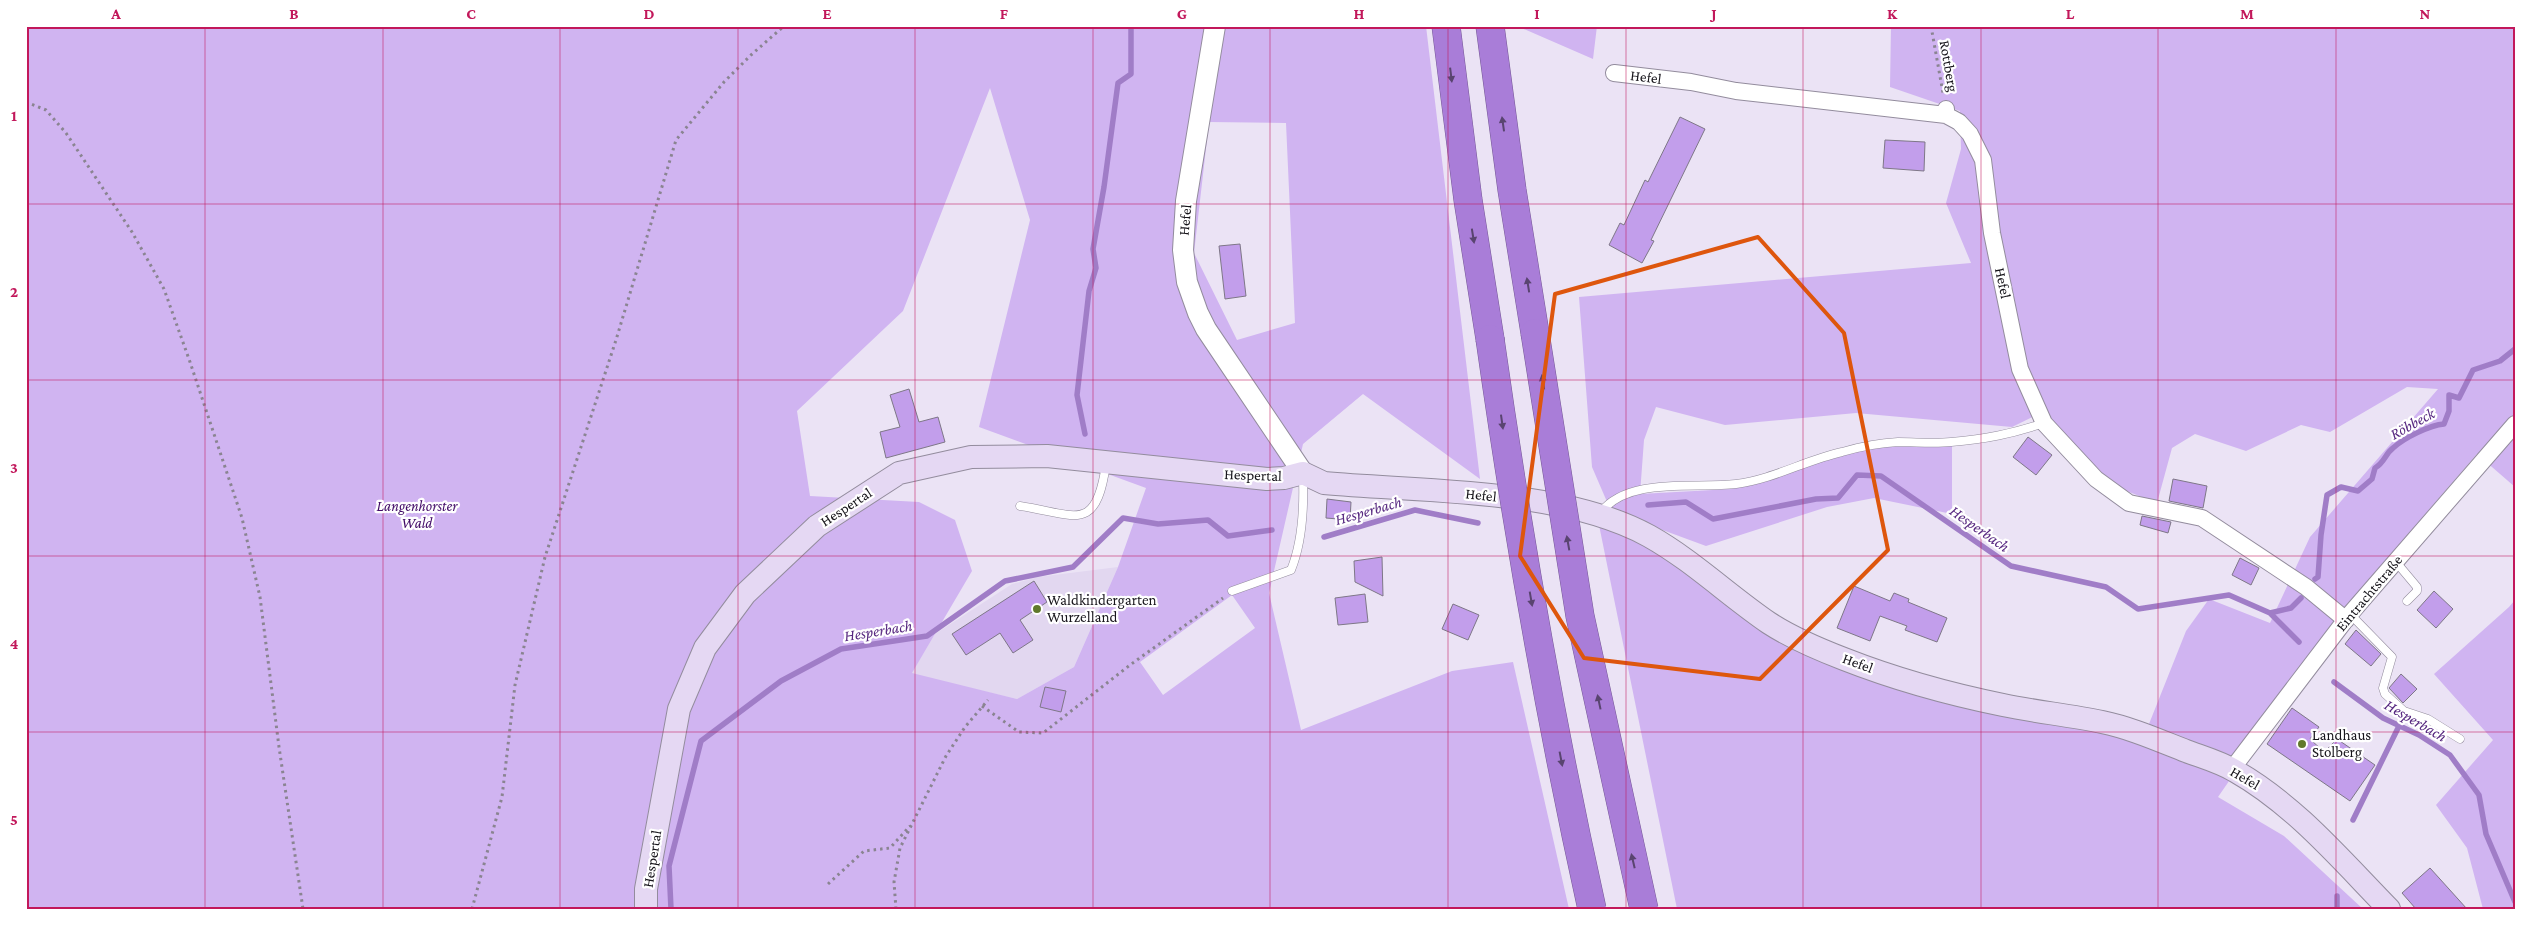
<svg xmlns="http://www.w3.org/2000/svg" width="2541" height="935" font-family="'Crimson Pro',serif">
  <rect width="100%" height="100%" fill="#ebe3f5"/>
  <path fill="#e2d7f0" d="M 1118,567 L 1074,667 L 1017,699 L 911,674 L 935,634 L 1012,584 L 1038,577 Z"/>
  <path fill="#d0b4f1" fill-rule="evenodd" d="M 26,26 L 1426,26 L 1480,479 L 1363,394 L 1303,444 L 1269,593 L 1301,730 L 1452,671 L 1513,662 L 1569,909 L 26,909 ZM 990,88 L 1030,220 L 979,427 L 1146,488 L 1118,567 L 1074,667 L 1017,699 L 912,673 L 972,571 L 955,520 L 919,502 L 810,496 L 797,411 L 903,311 ZM 1209,122 L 1286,123 L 1295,323 L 1237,340 L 1194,253 ZM 1232,595 L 1255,628 L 1163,695 L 1140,662 Z
    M 1517,26 L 1597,26 L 1593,59 Z
    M 1891,26 L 2515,26 L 2515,487 L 2477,454 L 2334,620 L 2306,670 L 2218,797 L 2284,836 L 2363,909 L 1677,909 L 1599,525 L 1599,515 L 1820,648 L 2145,734 L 2186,631 L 2209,599 L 2270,623 L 2310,537 L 2438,389 L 2407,387 L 2330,432 L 2301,425 L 2246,451 L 2195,434 L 2172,448 L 2157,503 L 2109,484 L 2043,412 L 2012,427 L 1856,413 L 1725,425 L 1656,407 L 1644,440 L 1640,494 L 1731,489 L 1838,455 L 1898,443 L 1952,444 L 1952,514 L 1874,498 L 1827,507 L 1706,546 L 1611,511 L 1592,467 L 1579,297 L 1971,263 L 1946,203 L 1961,149 L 1960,111 L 1890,87 Z
    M 2515,600 L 2515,909 L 2483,909 L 2467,848 L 2436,805 L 2493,740 L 2434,674 L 2509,607 Z"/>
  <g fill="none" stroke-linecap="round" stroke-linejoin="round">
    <path stroke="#a07dc7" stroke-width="5.5" d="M 1085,434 L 1077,395 L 1089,291 L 1096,268 L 1093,249 L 1104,187 L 1118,83 L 1131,74 L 1131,26
      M 1648,505 L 1686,502 L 1713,519 L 1816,499 L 1838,498 L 1857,475 L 1881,476 L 2011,566 L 2106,587 L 2138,609 L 2229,595 L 2270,613 L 2299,642
      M 1324,537 L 1415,510 L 1478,523
      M 2315,579 L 2318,577 L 2321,535 L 2327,495 L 2341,487 L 2358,491 L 2372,479 L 2375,468 C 2385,462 2385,454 2393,448 C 2404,438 2430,425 2444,424 L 2449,411 L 2449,395 L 2459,398 L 2473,370 L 2500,361 L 2515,349
      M 2270,613 L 2291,608 L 2301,598
      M 2334,682 L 2383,718 L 2419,735 L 2450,755 L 2479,795 L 2486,834 L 2515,902
      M 2353,820 L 2399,726
      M 671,909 L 669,866 L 701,741 L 781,681 L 841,649 L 927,636 L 1005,581 L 1073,567 L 1123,518 L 1158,524 L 1208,520 L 1228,536 L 1272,530
      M 2337,909 L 2337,896"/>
  </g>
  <path fill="#c29eeb" stroke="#7e7787" d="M 1680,117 L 1705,129 L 1651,240 L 1654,241 L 1642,263 L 1609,245 L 1620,223 L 1624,225 L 1645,180 L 1648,182 Z
    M 1885,140 L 1925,142 L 1924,171 L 1883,168 Z
    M 1240,244 L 1246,296 L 1225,299 L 1219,246 Z
    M 909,389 L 919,422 L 938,417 L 945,442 L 886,458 L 880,432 L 900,427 L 890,395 Z
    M 2028,437 L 2052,455 L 2036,475 L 2013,457 Z
    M 2173,479 L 2207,486 L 2203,508 L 2169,501 Z
    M 1327,499 L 1351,502 L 1350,520 L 1326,518 Z
    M 2142,516 L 2171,522 L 2168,533 L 2140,525 Z
    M 1382,557 L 1383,596 L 1355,582 L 1354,561 Z
    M 2240,558 L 2259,568 L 2251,585 L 2232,575 Z
    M 1034,581 L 1047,602 L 1020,620 L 1033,640 L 1013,653 L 1000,633 L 966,655 L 952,634 Z
    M 1854,586 L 1890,601 L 1894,593 L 1909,599 L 1908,602 L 1947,618 L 1937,642 L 1905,630 L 1907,626 L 1880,616 L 1870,641 L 1837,628 Z
    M 2434,591 L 2453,609 L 2436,628 L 2417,610 Z
    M 1365,594 L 1368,622 L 1338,625 L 1335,598 Z
    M 1453,604 L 1479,615 L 1468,640 L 1442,629 Z
    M 2356,630 L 2381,654 L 2371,666 L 2345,644 Z
    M 2401,674 L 2417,689 L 2403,703 L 2389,688 Z
    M 1045,687 L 1066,691 L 1061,712 L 1040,707 Z
    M 2292,708 L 2319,727 L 2310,739 L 2324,752 L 2337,739 L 2375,765 L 2350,801 L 2267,744 Z
    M 2430,868 L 2449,889 L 2467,909 L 2416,909 L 2402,893 Z"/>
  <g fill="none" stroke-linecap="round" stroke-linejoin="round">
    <g stroke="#938c9d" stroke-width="9">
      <path id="service" d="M 1020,506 C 1075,514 1096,535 1106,464
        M 1600,513 C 1628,476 1695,489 1736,484 C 1774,479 1806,460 1842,452 C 1859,447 1880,443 1898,442 C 1916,442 1934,444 1951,442 C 1986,439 2011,434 2044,423
        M 2396,562 L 2417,587 L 2417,591 L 2407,601
        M 1232,591 L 1291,570 C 1302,543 1304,507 1303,478
        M 2350,614 L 2392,657 L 2383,688 L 2385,694 L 2404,711 L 2428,719 L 2460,739"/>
    </g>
    <g stroke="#938c9d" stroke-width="18">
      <path id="minor" d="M 1614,73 L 1691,82 L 1736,91 L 1946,115
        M 1946,109 L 1946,115 L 1959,122 L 1970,134 L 1983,160 L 1992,233 L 2020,369 L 2044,423 L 2096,479 L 2129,503 L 2202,518 L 2306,587 L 2346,620
        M 2232,769 L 2350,614 L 2515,424"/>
    </g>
    <g stroke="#938c9d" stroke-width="22">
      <path id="tertiary" d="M 1215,26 L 1186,201 L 1183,250 L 1187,282 L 1198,313 L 1206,329 L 1303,473"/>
    </g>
    <g stroke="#938c9d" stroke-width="24">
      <path id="secondary" d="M 646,909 L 646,889 L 679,709 L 705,648 L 745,594 L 817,526 L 899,473 L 971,457 L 1047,456 L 1267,479 L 1284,478 L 1303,473 L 1324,483 C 1423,492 1562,488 1649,536 C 1692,560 1728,595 1769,623 C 1792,638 1818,649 1844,659 C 1895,679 1949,694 2003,705 C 2036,712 2069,715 2102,722 C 2131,728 2158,740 2186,751 C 2202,757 2220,762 2235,771 C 2295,805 2341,860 2389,909"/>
    </g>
    <g stroke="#765996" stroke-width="29">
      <path id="motorway" d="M 1446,26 L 1468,200 L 1490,339
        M 1490,26 L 1512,190 L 1535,333"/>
    </g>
    <path stroke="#8a8491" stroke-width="3" stroke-dasharray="2.5 4" stroke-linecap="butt" d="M 1931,26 L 1943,93
      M 26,102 L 46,110 L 66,133 L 132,232 L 164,289 L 190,362 L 242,518 L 260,597 L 279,747 L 303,909
      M 982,706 L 1019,732 L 1043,733 L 1130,665 L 1223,598
      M 828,884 L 864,851 L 890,848 L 910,826
      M 472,909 L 502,797 L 515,685 L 545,557 L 616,340 L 676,140 L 724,82 L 751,55 L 784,26
      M 896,909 L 894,882 L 900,848 L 946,756 L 965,727 L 988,700"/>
    <use href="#service" stroke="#fff" stroke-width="8"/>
    <use href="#minor" stroke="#fff" stroke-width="16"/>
    <use href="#tertiary" stroke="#fff" stroke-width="20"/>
    <use href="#secondary" stroke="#e5d8f3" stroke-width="22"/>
    <use href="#motorway" stroke="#a97dd8" stroke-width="28"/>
    <g stroke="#765996" stroke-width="29" stroke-linecap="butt">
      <path id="motorway-bridge" d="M 1535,333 L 1580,616 L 1644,909
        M 1490,339 C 1517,530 1550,720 1592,909"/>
    </g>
    <use href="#motorway-bridge" stroke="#a97dd8" stroke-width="28"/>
  </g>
  <defs><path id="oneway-solid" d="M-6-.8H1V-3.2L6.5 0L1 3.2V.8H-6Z" transform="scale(1.25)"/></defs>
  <g fill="#594470">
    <use href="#oneway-solid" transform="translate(1451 75) rotate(83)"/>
    <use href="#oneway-solid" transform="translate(1503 124) rotate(-98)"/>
    <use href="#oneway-solid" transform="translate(1473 236) rotate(81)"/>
    <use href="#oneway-solid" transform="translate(1528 285) rotate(-99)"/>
    <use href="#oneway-solid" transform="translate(1543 382) rotate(-99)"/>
    <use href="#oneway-solid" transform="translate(1502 422) rotate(82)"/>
    <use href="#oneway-solid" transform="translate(1568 543) rotate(-100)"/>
    <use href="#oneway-solid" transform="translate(1531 599) rotate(80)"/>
    <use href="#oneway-solid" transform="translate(1599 702) rotate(-102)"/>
    <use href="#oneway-solid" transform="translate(1561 759) rotate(79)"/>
    <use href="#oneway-solid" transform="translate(1633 861) rotate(-103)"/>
  </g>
  <path fill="none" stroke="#de560d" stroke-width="4" stroke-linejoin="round" d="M 1758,237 L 1844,333 L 1888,550 L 1760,679 L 1584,658 L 1520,556 L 1555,294 Z"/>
  <path fill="none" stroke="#c2185b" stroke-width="1" stroke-opacity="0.55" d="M 205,26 L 205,909M 383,26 L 383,909M 560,26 L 560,909M 738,26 L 738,909M 915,26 L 915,909M 1093,26 L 1093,909M 1270,26 L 1270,909M 1448,26 L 1448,909M 1626,26 L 1626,909M 1803,26 L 1803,909M 1981,26 L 1981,909M 2158,26 L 2158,909M 2336,26 L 2336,909M 26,204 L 2515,204M 26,380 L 2515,380M 26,556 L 2515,556M 26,732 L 2515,732"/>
  <g fill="#60792c" stroke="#fff" stroke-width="2">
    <circle cx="1037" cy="609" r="5"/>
    <circle cx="2302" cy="744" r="5"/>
  </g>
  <g text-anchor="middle" stroke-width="4.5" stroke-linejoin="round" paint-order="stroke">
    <g font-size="15" fill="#17151b" stroke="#fff">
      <text transform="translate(1949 66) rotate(80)" y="5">Rottberg</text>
      <text transform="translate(1646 77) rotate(7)" y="5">Hefel</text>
      <text transform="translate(1185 220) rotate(-85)" y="5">Hefel</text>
      <text transform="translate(2003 283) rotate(78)" y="5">Hefel</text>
      <text transform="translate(1253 475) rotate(2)" y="5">Hespertal</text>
      <text transform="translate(1481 495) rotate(6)" y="5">Hefel</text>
      <text transform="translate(846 507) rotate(-33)" y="5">Hespertal</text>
      <text transform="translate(2369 593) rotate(-50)" y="5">Eintrachtstraße</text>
      <text transform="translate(1858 663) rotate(20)" y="5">Hefel</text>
      <text transform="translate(2245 778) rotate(30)" y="5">Hefel</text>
      <text transform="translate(652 859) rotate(-81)" y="5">Hespertal</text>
    </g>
    <g font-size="15" font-style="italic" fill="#400966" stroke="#fff">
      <text x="417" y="511">Langenhorster<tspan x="417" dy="17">Wald</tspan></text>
    </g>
    <g font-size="15" fill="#17151b" stroke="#fff" text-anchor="start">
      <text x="1047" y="605">Waldkindergarten<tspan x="1047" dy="17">Wurzelland</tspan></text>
      <text x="2312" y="740">Landhaus<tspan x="2312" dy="17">Stolberg</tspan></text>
    </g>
    <g font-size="16" font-style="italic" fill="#572880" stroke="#fff">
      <text transform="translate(2412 423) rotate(-29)" y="6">Röbbeck</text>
      <text transform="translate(1368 510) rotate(-16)" y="6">Hesperbach</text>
      <text transform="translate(1980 528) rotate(35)" y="6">Hesperbach</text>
      <text transform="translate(878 630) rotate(-9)" y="6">Hesperbach</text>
      <text transform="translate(2416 720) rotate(30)" y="6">Hesperbach</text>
    </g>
  </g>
  <rect width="2541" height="935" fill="none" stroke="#ffffff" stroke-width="55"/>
  <rect x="28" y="28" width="2486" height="880" fill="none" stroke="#c2185b" stroke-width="2"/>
  <g font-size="16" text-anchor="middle" font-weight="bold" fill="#c2185b">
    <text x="116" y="19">A</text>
    <text x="294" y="19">B</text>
    <text x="471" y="19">C</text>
    <text x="649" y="19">D</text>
    <text x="827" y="19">E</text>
    <text x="1004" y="19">F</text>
    <text x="1182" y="19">G</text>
    <text x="1359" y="19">H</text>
    <text x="1537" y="19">I</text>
    <text x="1714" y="19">J</text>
    <text x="1892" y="19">K</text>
    <text x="2070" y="19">L</text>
    <text x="2247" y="19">M</text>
    <text x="2425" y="19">N</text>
    <text x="14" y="121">1</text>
    <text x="14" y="297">2</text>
    <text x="14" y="473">3</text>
    <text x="14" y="649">4</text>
    <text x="14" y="825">5</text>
  </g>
</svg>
